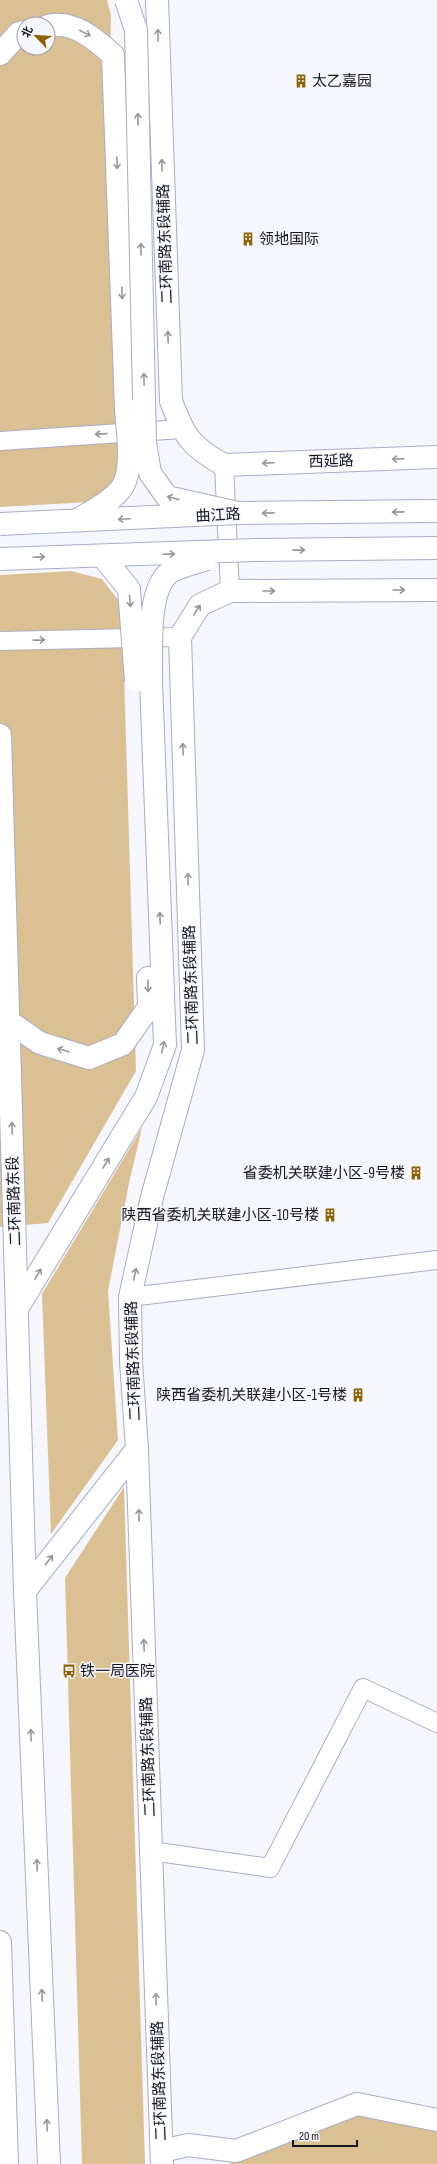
<svg xmlns="http://www.w3.org/2000/svg" width="437" height="2164" font-family="'Sofia Sans Condensed','Noto Sans SC',sans-serif">
  <rect width="100%" height="100%" fill="#f6f7fc"/>
  <path fill="#dbc094" fill-rule="evenodd" d="M 0,0 L 107,0 L 111,15 L 109,88 L 119,481 L 90,502 L 0,507 ZM 24,24 L 48,24 L 48,48 L 24,48 Z
    M 71,571 L 102,579 L 122,605 L 136,1071 L 48,1223 L 0,1227 L 0,575 Z
    M 142,1128 L 129,1183 L 108,1291 L 118,1440 L 51,1534 L 42,1294 Z
    M 124,1487 L 145,2164 L 82,2164 L 65,1578 Z
    M 353,2112 L 437,2129 L 437,2164 L 229,2164 Z"/>
  <g fill="none" stroke-linecap="round" stroke-linejoin="round">
    <g stroke="#a7aec4" stroke-width="20">
      <path id="street" d="M 0,441 L 182,429
        M 224,465 L 230,591
        M 0,641 L 180,637
        M 130,1297 L 437,1260
        M 151,1851 L 270,1868 L 363,1688 L 437,1723"/>
    </g>
    <g stroke="#a7aec4" stroke-width="24">
      <path id="secondary" d="M 157,0 L 171,401 C 184,436 191,447 224,465 L 437,457
        M 25,1591 L 137,1449
        M 162,2151 L 188,2145 L 236,2151 L 357,2104 L 437,2120
        M 162,2164 L 137,1449 L 131,1361 L 130,1297 L 152,1197 L 193,1050 L 180,637 L 200,605 L 230,591 L 437,590"/>
    </g>
    <g stroke="#a7aec4" stroke-width="24">
      <path id="highway" d="M 48,26 C 73,20 95,39 113,55 L 126,408
        M 0,54 L 19,33 L 24,32
        M 0,735 L 25,1591 L 49,2164
        M 8,1021 L 40,1043 L 89,1058 L 123,1044 L 149,1007 L 148,978
        M 18,1307 L 146,1097 L 165,1045 L 151,681
        M 0,1942 L 7,2164"/>
    </g>
    <use href="#street" stroke="#fff" stroke-width="18"/>
    <use href="#secondary" stroke="#fff" stroke-width="22"/>
    <use href="#highway" stroke="#fff" stroke-width="22"/>
    <g stroke="#a7aec4" stroke-width="24" stroke-linecap="butt">
      <path id="highway-bridge" d="M 126,0 L 136,30 L 145,443 L 150,473 L 167,497 L 238,513
        M 77,520 C 92,511 109,503 120,490 C 135,472 127,430 126,408
        M 0,524 L 238,513 L 437,511
        M 103,557 L 129,589 L 136,681
        M 0,559 L 254,550 L 437,548
        M 151,681 C 152,654 146,591 169,573 C 177,567 197,562 207,559"/>
    </g>
    <use href="#highway-bridge" stroke="#fff" stroke-width="22"/>
  </g>
  <defs><path id="oneway-shaft" d="M-6 0H5M1.5-3L5.5 0L1.5 3" fill="none" stroke-width="1.6" stroke-linecap="round" stroke-linejoin="round"/></defs>
  <g stroke="#96979a">
    <use href="#oneway-shaft" transform="translate(85 33) rotate(26)"/>
    <use href="#oneway-shaft" transform="translate(158 35) rotate(-92)"/>
    <use href="#oneway-shaft" transform="translate(138 119) rotate(-91)"/>
    <use href="#oneway-shaft" transform="translate(117 163) rotate(88)"/>
    <use href="#oneway-shaft" transform="translate(162 165) rotate(-92)"/>
    <use href="#oneway-shaft" transform="translate(141 249) rotate(-91)"/>
    <use href="#oneway-shaft" transform="translate(122 293) rotate(88)"/>
    <use href="#oneway-shaft" transform="translate(168 337) rotate(-92)"/>
    <use href="#oneway-shaft" transform="translate(144 379) rotate(-91)"/>
    <use href="#oneway-shaft" transform="translate(101 434) rotate(176)"/>
    <use href="#oneway-shaft" transform="translate(398 459) rotate(178)"/>
    <use href="#oneway-shaft" transform="translate(268 463) rotate(178)"/>
    <use href="#oneway-shaft" transform="translate(173 498) rotate(-165)"/>
    <use href="#oneway-shaft" transform="translate(398 512) rotate(179)"/>
    <use href="#oneway-shaft" transform="translate(268 513) rotate(179)"/>
    <use href="#oneway-shaft" transform="translate(124 519) rotate(177)"/>
    <use href="#oneway-shaft" transform="translate(299 550) rotate(-1)"/>
    <use href="#oneway-shaft" transform="translate(169 554) rotate(-2)"/>
    <use href="#oneway-shaft" transform="translate(39 557) rotate(-2)"/>
    <use href="#oneway-shaft" transform="translate(399 590)"/>
    <use href="#oneway-shaft" transform="translate(269 591)"/>
    <use href="#oneway-shaft" transform="translate(130 601) rotate(85)"/>
    <use href="#oneway-shaft" transform="translate(197 610) rotate(-57)"/>
    <use href="#oneway-shaft" transform="translate(39 640) rotate(-1)"/>
    <use href="#oneway-shaft" transform="translate(183 749) rotate(-92)"/>
    <use href="#oneway-shaft" transform="translate(188 879) rotate(-92)"/>
    <use href="#oneway-shaft" transform="translate(160 918) rotate(-92)"/>
    <use href="#oneway-shaft" transform="translate(148 986) rotate(88)"/>
    <use href="#oneway-shaft" transform="translate(163 1047) rotate(-78)"/>
    <use href="#oneway-shaft" transform="translate(63 1050) rotate(-163)"/>
    <use href="#oneway-shaft" transform="translate(12 1128) rotate(-92)"/>
    <use href="#oneway-shaft" transform="translate(106 1163) rotate(-59)"/>
    <use href="#oneway-shaft" transform="translate(38 1274) rotate(-59)"/>
    <use href="#oneway-shaft" transform="translate(135 1274) rotate(-78)"/>
    <use href="#oneway-shaft" transform="translate(139 1515) rotate(-92)"/>
    <use href="#oneway-shaft" transform="translate(49 1560) rotate(-52)"/>
    <use href="#oneway-shaft" transform="translate(144 1645) rotate(-92)"/>
    <use href="#oneway-shaft" transform="translate(31 1735) rotate(-92)"/>
    <use href="#oneway-shaft" transform="translate(37 1865) rotate(-92)"/>
    <use href="#oneway-shaft" transform="translate(42 1995) rotate(-92)"/>
    <use href="#oneway-shaft" transform="translate(156 1999) rotate(-92)"/>
    <use href="#oneway-shaft" transform="translate(47 2125) rotate(-92)"/>
  </g>
  <defs>
    <g id="building-bare" transform="scale(1.08)"><path d="M-4-6H4V6H1V3H-1V6H-4ZM-2.5-4.3h1.7v1.8h-1.7ZM.8-4.3h1.7v1.8H.8ZM-2.5-1h1.7V.8h-1.7ZM.8-1h1.7V.8H.8Z" fill="#8c6205" stroke="#f6f7fc" stroke-width="2.5" paint-order="stroke"/></g>
    <g id="bus-bare" transform="scale(1.08)"><path d="M-5-6H5V4H4V6H2V4H-2V6H-4V4H-5ZM-3.5-4V0h7V-4ZM-3.5 1.2v1.5H-2V1.2ZM2 1.2v1.5H3.5V1.2Z" fill="#8c6205" stroke="#f6f7fc" stroke-width="2.5" paint-order="stroke"/></g>
  </defs>
  <g fill-rule="evenodd">
    <use href="#building-bare" x="301" y="81"/>
    <use href="#building-bare" x="248" y="239"/>
    <use href="#building-bare" x="416" y="1173"/>
    <use href="#building-bare" x="330" y="1215"/>
    <use href="#building-bare" x="358" y="1395"/>
    <use href="#bus-bare" x="69" y="1671"/>
  </g>
  <g text-anchor="middle" stroke-width="3" stroke-linejoin="round" paint-order="stroke">
    <g font-size="15" fill="#15171f" stroke="#f6f7fc" text-anchor="start">
      <text x="312" y="86">太乙嘉园</text>
      <text x="259" y="244">领地国际</text>
      <text x="405" y="1178" text-anchor="end">省委机关联建小区-9号楼</text>
      <text x="319" y="1220" text-anchor="end">陕西省委机关联建小区-10号楼</text>
      <text x="347" y="1400" text-anchor="end">陕西省委机关联建小区-1号楼</text>
      <text x="80" y="1676">铁一局医院</text>
    </g>
    <g font-size="15" fill="#15171f" stroke="#f6f7fc">
      <text transform="translate(165 244) rotate(-92)" y="5">二环南路东段辅路</text>
      <text transform="translate(331 461) rotate(-2)" y="5">西延路</text>
      <text transform="translate(218 515) rotate(-3)" y="5">曲江路</text>
      <text transform="translate(191 985) rotate(-92)" y="5">二环南路东段辅路</text>
      <text transform="translate(14 1201) rotate(-92)" y="5">二环南路东段</text>
      <text transform="translate(133 1361) rotate(-92)" y="5">二环南路东段辅路</text>
      <text transform="translate(148 1757) rotate(-92)" y="5">二环南路东段辅路</text>
      <text transform="translate(159 2081) rotate(-92)" y="5">二环南路东段辅路</text>
    </g>
  </g>
  <g transform="translate(36 36) rotate(295)"><circle r="19" fill="#f6f7fc" stroke="#9c9da4"/>
  <path d="M0-3L7 15L0 10L-7 15Z" fill="#8c6205"/>
  <text y="-6" font-size="11" font-weight="bold" text-anchor="middle" fill="#15171f">北</text>
  </g>
  <path d="M293 2140v6h64v-6" fill="none" stroke="#15171f" stroke-width="2"/>
  <text x="299" y="2140" font-size="12" fill="#15171f" stroke="#f6f7fc" stroke-width="3" paint-order="stroke">20 m</text>
</svg>
